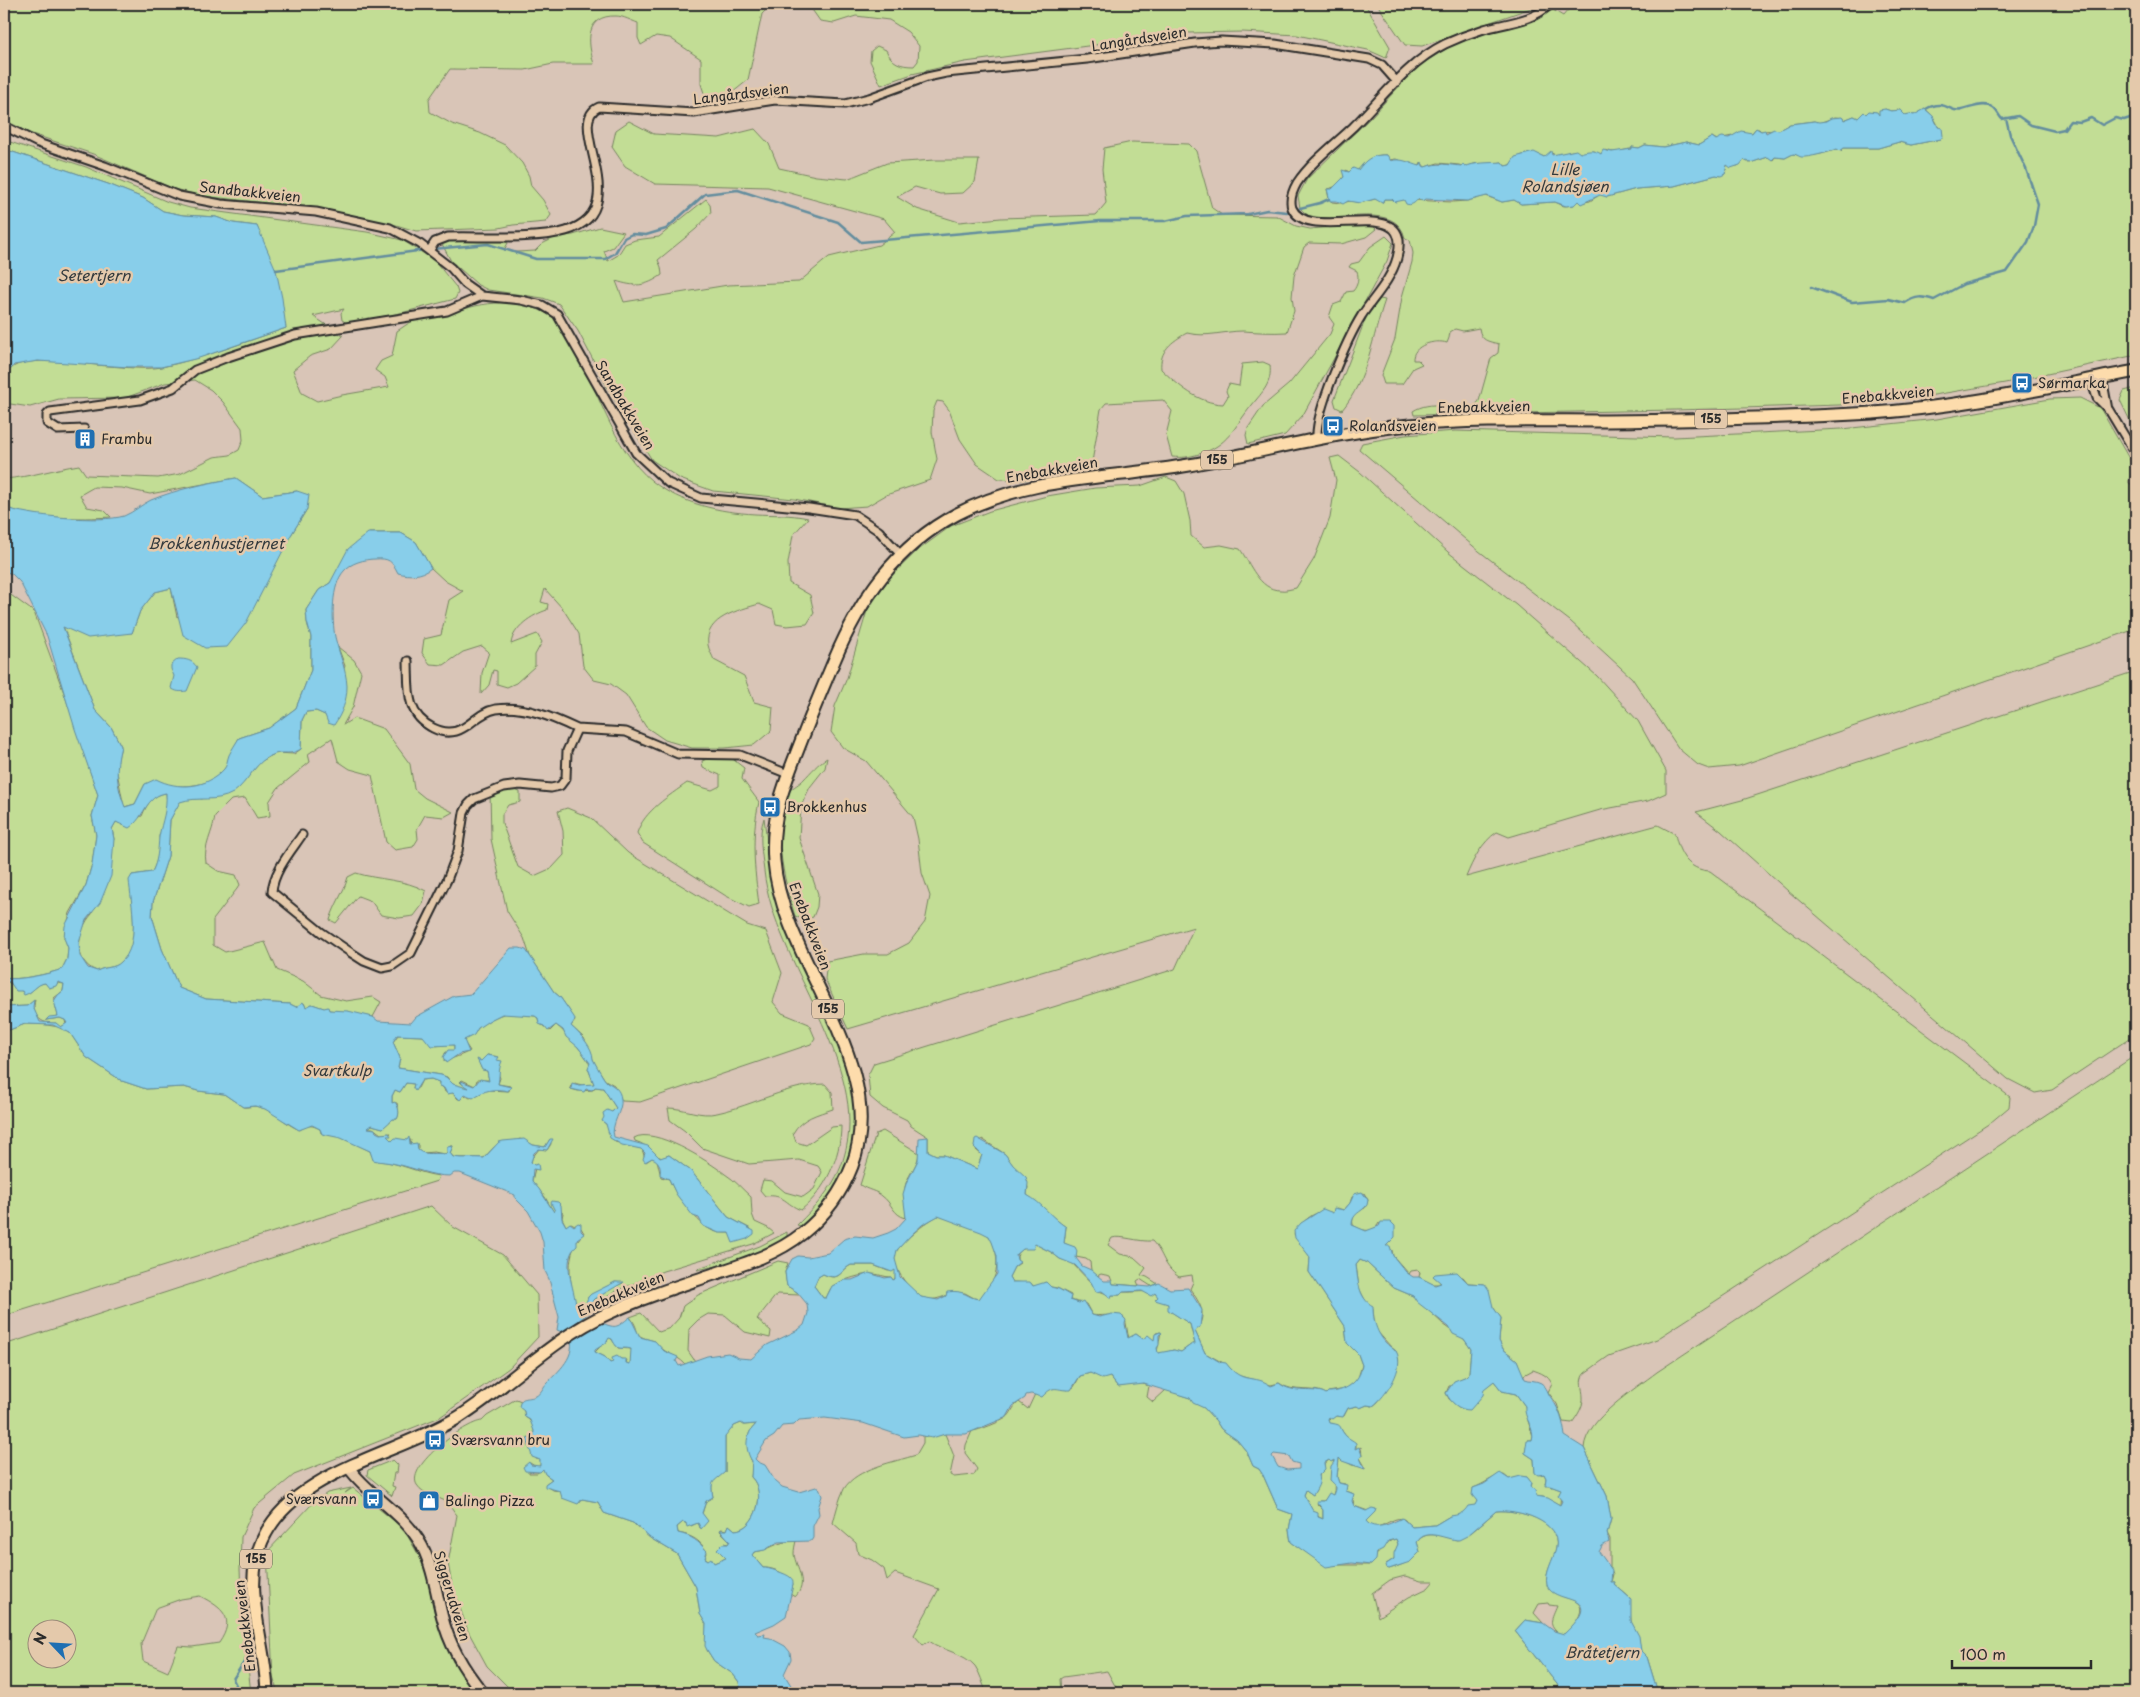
<svg xmlns="http://www.w3.org/2000/svg" width="2140" height="1697" font-family="'Playpen Sans',sans-serif">
  <rect width="100%" height="100%" fill="#d9c5b7"/>
  <filter id="ink" filterUnits="userSpaceOnUse"><feTurbulence type="fractalNoise" baseFrequency=".02" numOctaves="2"/><feDisplacementMap in="SourceGraphic" scale="10" xChannelSelector="R" yChannelSelector="G"/><feConvolveMatrix kernelMatrix="1 2 1 2 8 2 1 2 1" color-interpolation-filters="sRGB"/></filter>
  <g filter="url(#ink)">
    <path fill="#c2dd95" stroke="#768460" fill-rule="evenodd" d="M 4,4 L 772,4 L 762,14 L 748,80 L 727,97 L 706,99 L 701,84 L 701,59 L 670,38 L 656,36 L 641,45 L 638,38 L 638,23 C 632,21 623,16 616,16 C 585,15 587,42 594,64 L 553,64 L 525,70 L 450,69 L 429,99 L 430,112 L 452,124 L 480,133 L 505,145 L 522,163 L 529,176 L 531,186 L 543,200 L 551,215 L 546,222 L 513,225 L 499,228 L 416,231 L 393,224 L 322,209 L 202,196 L 174,189 L 93,154 L 29,133 L 5,120 Z
      M 808,4 L 1365,4 L 1390,47 L 1386,58 L 1368,50 L 1297,35 L 1243,32 L 1187,33 L 965,62 L 912,74 L 881,85 L 870,61 L 871,51 L 877,46 L 886,50 C 892,63 900,66 914,66 L 918,61 L 919,46 L 908,32 L 889,20 L 856,16 L 834,23 L 820,21 Z
      M 1377,4 L 1536,4 L 1531,8 L 1422,46 L 1405,45 Z
      M 1564,4 L 2136,4 L 2136,355 L 2005,383 L 1934,395 L 1840,405 L 1676,410 L 1414,415 L 1413,411 C 1430,400 1454,407 1473,408 L 1479,401 L 1491,358 L 1498,353 L 1499,344 C 1487,341 1481,341 1479,328 L 1463,331 L 1455,329 L 1450,332 L 1449,338 L 1447,343 C 1435,339 1412,345 1413,360 L 1418,360 L 1422,364 L 1413,368 L 1402,384 L 1384,384 L 1381,375 L 1395,339 L 1402,297 L 1412,262 L 1413,253 L 1410,240 L 1405,238 C 1397,201 1339,223 1313,217 C 1307,216 1303,211 1300,208 L 1298,196 L 1307,179 L 1370,118 L 1417,67 L 1451,46 L 1474,37 L 1536,18 L 1553,10 L 1563,16 L 1568,10 ZM 1885,109 L 1891,111 L 1900,110 L 1905,115 L 1916,115 L 1925,109 C 1933,114 1942,129 1941,139 L 1911,145 L 1899,142 L 1878,148 L 1844,148 L 1841,151 L 1837,149 C 1824,154 1808,158 1793,154 L 1785,158 L 1775,157 L 1773,160 L 1768,157 L 1750,163 L 1744,160 L 1738,166 L 1727,165 L 1725,174 L 1716,175 L 1674,186 L 1636,189 L 1607,197 L 1601,194 L 1590,201 L 1580,203 L 1578,201 L 1574,205 L 1564,206 L 1555,202 L 1521,204 L 1514,200 L 1502,202 L 1486,196 L 1467,201 L 1452,202 L 1392,199 L 1384,199 L 1383,202 L 1375,199 L 1360,203 L 1351,201 L 1340,203 L 1332,202 L 1329,199 L 1327,189 C 1335,189 1345,179 1346,170 L 1349,172 C 1352,171 1355,171 1357,170 C 1371,164 1368,154 1387,155 L 1389,160 L 1396,159 L 1413,166 L 1420,166 L 1421,162 L 1425,167 L 1438,163 L 1459,165 L 1465,167 L 1477,163 L 1483,165 L 1502,162 L 1505,166 L 1510,165 C 1517,154 1532,150 1544,157 L 1551,153 L 1556,155 L 1572,151 L 1580,153 L 1594,151 L 1601,154 L 1606,150 C 1617,155 1623,149 1632,149 L 1632,147 L 1639,148 L 1645,145 L 1663,147 L 1686,142 L 1699,145 L 1712,137 L 1717,140 C 1727,136 1740,135 1752,133 L 1755,129 L 1759,129 L 1761,131 C 1767,131 1772,130 1779,130 L 1790,124 L 1814,121 L 1819,123 L 1835,117 L 1843,118 L 1844,120 L 1854,116 L 1858,118 C 1865,114 1867,114 1876,112 L 1879,115 Z
      M 629,121 L 654,134 L 719,138 L 755,129 L 769,144 L 779,168 L 816,176 L 847,179 L 887,163 L 935,160 L 979,160 L 975,182 L 963,193 L 940,194 L 915,187 L 897,197 L 917,209 L 959,222 L 1001,218 L 1096,215 L 1106,203 L 1102,169 L 1104,148 L 1132,142 L 1189,144 L 1196,151 L 1212,208 L 1222,215 L 1277,216 L 1296,226 L 1310,229 L 1371,224 L 1376,229 L 1366,237 L 1341,244 L 1309,243 L 1304,247 L 1294,276 L 1292,297 L 1294,311 L 1287,332 C 1272,333 1258,332 1243,331 C 1224,331 1206,338 1187,333 C 1172,341 1159,351 1161,369 C 1179,386 1198,403 1223,404 L 1228,396 L 1226,391 L 1229,384 L 1239,386 L 1242,364 L 1263,362 L 1270,365 C 1272,384 1263,391 1252,405 C 1234,427 1228,446 1199,454 C 1189,457 1182,458 1172,457 L 1166,435 L 1172,411 L 1163,400 L 1106,403 L 1101,409 L 1091,468 L 1023,480 L 999,479 L 977,464 L 960,439 L 949,410 L 943,402 L 937,401 L 933,411 L 932,432 L 937,459 L 930,480 L 886,495 L 867,506 L 839,508 L 794,499 L 713,491 L 680,479 L 652,460 L 611,394 L 578,331 L 559,304 L 543,298 L 488,290 L 478,285 L 451,261 L 442,244 C 455,237 494,237 508,243 L 504,250 L 517,252 L 535,251 L 542,244 L 556,237 L 573,235 L 600,227 L 624,232 L 613,247 L 604,251 L 608,261 L 618,255 L 625,244 L 635,240 L 659,237 L 706,199 L 710,204 L 711,213 L 696,229 L 658,260 L 661,267 L 662,275 C 645,287 635,287 616,281 L 624,302 L 728,285 L 799,282 L 829,257 L 879,245 L 895,232 L 884,219 L 768,187 L 655,184 L 625,166 L 612,147 L 616,130 Z
      M 4,140 L 86,167 L 168,202 L 190,208 L 367,232 L 402,240 L 434,260 L 456,287 L 458,293 L 455,299 L 401,313 L 347,323 L 342,320 L 341,313 L 344,309 L 313,316 L 343,336 L 331,349 L 310,356 L 293,370 L 302,393 L 317,401 L 342,395 L 389,387 L 385,377 L 375,370 L 381,361 L 392,356 L 397,331 C 402,328 408,323 413,321 C 427,316 443,316 458,311 C 489,300 527,298 555,319 C 562,325 567,337 572,345 C 599,389 611,447 652,481 C 681,504 720,512 755,514 C 773,515 790,514 808,518 L 793,535 L 788,563 L 789,583 L 810,595 L 814,613 L 807,624 L 787,626 L 776,624 L 773,610 L 759,604 C 740,610 704,617 708,645 C 709,650 712,655 714,660 L 744,676 L 754,702 L 773,707 L 771,731 L 754,745 L 725,748 L 692,748 L 665,740 L 646,727 L 626,695 L 611,684 L 594,680 L 583,666 L 579,634 L 563,609 L 545,589 L 541,602 L 548,604 L 547,610 C 532,615 513,627 511,644 L 537,634 L 542,642 L 535,655 L 535,666 L 516,683 L 507,687 L 497,684 L 497,671 L 493,670 L 489,685 L 481,694 L 482,673 L 489,652 L 482,646 L 463,652 L 444,665 L 430,664 L 422,653 L 424,639 L 441,635 L 449,600 L 463,591 L 445,581 L 431,568 L 416,542 L 401,533 L 369,533 L 330,583 L 319,590 L 306,610 L 307,622 L 311,637 L 311,670 L 296,708 L 269,728 L 239,738 C 233,748 231,757 226,767 C 214,792 167,786 145,784 L 135,804 L 124,807 L 116,767 L 121,746 L 111,727 L 95,710 L 63,626 L 132,633 L 140,611 L 155,592 L 171,588 L 177,617 L 291,535 L 307,509 L 297,491 L 262,496 L 236,478 L 150,494 L 122,488 L 94,487 L 80,495 L 87,507 L 104,510 L 111,517 C 81,519 32,519 4,507 L 4,479 C 30,477 54,469 79,465 L 86,475 L 158,478 L 180,474 L 214,457 L 230,455 L 239,450 L 243,440 L 242,428 L 223,402 L 211,390 L 195,380 L 165,383 L 125,398 L 59,399 L 30,407 L 4,403 L 4,369 L 11,369 C 23,354 89,365 108,366 C 125,367 145,370 162,367 C 204,358 245,342 286,328 L 257,226 L 233,223 L 216,217 L 183,215 L 163,211 L 143,198 L 108,184 L 4,149 Z
      M 1386,236 L 1393,243 L 1387,261 L 1303,415 L 1285,435 L 1248,444 L 1246,435 L 1248,428 L 1263,406 L 1289,384 L 1330,334 L 1334,324 L 1329,317 L 1333,305 L 1341,302 L 1346,292 L 1353,291 C 1358,285 1359,278 1357,271 L 1349,267 L 1351,264 L 1359,262 L 1370,247 Z
      M 1380,299 L 1385,300 C 1372,337 1368,379 1342,410 L 1336,407 L 1334,400 L 1367,315 Z
      M 2136,388 L 2136,433 L 2120,400 L 2124,391 Z
      M 2080,398 L 2100,408 L 2135,469 L 2129,479 L 2129,483 L 2136,487 L 2136,629 L 1739,766 L 1709,769 L 1698,765 L 1679,749 L 1632,678 L 1570,621 L 1479,551 L 1359,449 L 1362,443 L 1405,435 L 1455,431 L 1674,437 L 1842,429 L 1937,419 L 2050,399 Z
      M 1339,456 L 1360,472 L 1448,552 L 1516,605 L 1597,676 L 1638,721 L 1666,771 L 1666,793 L 1648,801 L 1600,810 L 1509,837 L 1497,832 C 1482,842 1473,860 1466,877 L 1658,825 L 1675,834 C 1679,854 1688,870 1710,871 L 2010,1097 L 2009,1107 L 1990,1123 L 1657,1339 L 1609,1356 L 1585,1373 C 1578,1380 1583,1388 1583,1397 C 1584,1406 1577,1416 1572,1423 L 1563,1422 L 1557,1404 L 1548,1392 L 1552,1384 C 1548,1375 1541,1373 1533,1370 L 1522,1376 L 1517,1360 L 1503,1349 L 1499,1341 L 1501,1318 L 1493,1307 L 1484,1284 L 1468,1283 L 1463,1277 L 1433,1276 L 1441,1281 L 1439,1284 L 1432,1284 L 1419,1277 L 1420,1272 L 1418,1270 L 1411,1271 L 1409,1274 L 1393,1256 L 1392,1250 L 1386,1246 L 1387,1243 L 1379,1223 C 1373,1234 1362,1231 1353,1225 C 1351,1216 1357,1211 1365,1208 L 1368,1200 L 1364,1193 L 1352,1197 L 1350,1203 L 1344,1210 L 1336,1208 L 1333,1213 C 1317,1207 1302,1221 1294,1234 L 1310,1257 L 1309,1272 L 1345,1326 L 1347,1343 L 1358,1354 L 1362,1365 L 1358,1378 L 1352,1384 L 1346,1389 L 1328,1392 L 1326,1394 C 1315,1386 1293,1394 1279,1383 L 1271,1385 L 1237,1375 L 1227,1365 L 1205,1353 L 1195,1331 C 1208,1316 1201,1304 1190,1289 L 1193,1282 L 1192,1275 L 1179,1277 C 1162,1265 1165,1255 1152,1241 C 1138,1242 1121,1235 1112,1238 L 1108,1245 L 1120,1254 L 1134,1257 L 1146,1268 L 1141,1275 L 1147,1277 L 1158,1284 L 1151,1286 L 1140,1279 L 1137,1281 L 1139,1286 L 1113,1284 L 1110,1276 L 1101,1274 L 1097,1276 L 1091,1270 L 1090,1262 L 1086,1259 L 1076,1257 L 1075,1248 L 1064,1243 L 1066,1227 C 1051,1217 1041,1205 1027,1195 L 1028,1187 L 1005,1154 L 982,1139 L 976,1150 L 982,1155 L 977,1169 L 944,1155 L 936,1155 L 928,1151 L 928,1137 L 911,1126 L 907,1120 L 883,1108 L 870,1097 L 868,1075 L 874,1063 L 1175,969 L 1194,927 L 848,1029 L 825,979 L 827,961 L 864,954 L 888,954 L 909,943 L 925,922 L 930,896 L 922,873 L 918,839 L 913,817 L 866,761 L 843,748 L 831,732 L 835,706 L 847,678 L 867,611 L 890,577 L 917,551 L 951,526 L 990,511 L 1047,496 L 1095,488 L 1140,486 L 1166,477 L 1176,481 L 1184,494 L 1190,521 L 1191,536 L 1204,547 L 1221,545 L 1240,549 C 1250,563 1259,590 1280,590 C 1285,591 1291,589 1296,588 L 1314,559 L 1330,518 L 1336,480 L 1330,458 Z
      M 4,590 L 34,612 L 64,693 L 98,795 L 92,816 L 96,835 L 92,864 L 86,885 L 70,913 L 64,937 L 68,948 L 67,959 L 62,969 C 50,974 16,981 4,978 Z
      M 338,647 L 354,660 L 361,672 L 353,707 L 343,725 L 354,718 L 384,729 L 410,764 L 414,789 L 425,798 L 453,812 L 444,817 L 425,815 L 417,829 L 418,839 L 413,847 L 395,850 L 386,842 L 372,775 L 350,769 L 338,761 L 332,738 L 308,754 L 310,762 L 278,788 L 269,802 L 270,816 L 257,818 L 245,798 L 231,800 L 215,816 C 213,833 203,846 206,863 L 218,871 L 236,875 L 240,885 L 213,920 L 213,945 L 225,952 L 265,942 L 277,970 L 303,981 L 321,995 L 346,1001 L 373,997 L 381,1002 L 373,1017 L 329,1010 L 312,1004 L 306,1007 L 304,1003 L 296,1007 L 290,1004 L 206,999 L 179,988 L 162,949 L 152,916 L 153,902 L 168,856 L 170,820 L 180,801 L 192,798 L 202,799 L 244,782 L 260,762 L 276,753 L 294,754 L 301,749 L 302,720 L 306,712 L 316,711 L 325,715 L 345,666 Z
      M 2136,671 L 2136,1034 L 2052,1090 L 2035,1093 L 2008,1079 L 1788,891 L 1721,831 L 1696,812 L 1742,800 Z
      M 712,757 L 730,757 L 744,768 L 742,779 L 759,802 C 751,836 754,869 759,904 L 749,907 L 726,896 L 643,843 L 637,833 C 644,811 669,796 687,783 L 712,790 L 720,786 L 720,775 L 703,768 L 702,761 Z
      M 827,758 L 825,768 L 810,787 L 801,806 L 799,838 L 818,894 L 817,907 L 813,917 L 805,920 L 795,916 C 784,880 770,826 790,791 C 792,787 800,784 804,779 C 811,772 818,763 827,758 Z
      M 502,786 L 520,792 L 520,802 L 508,805 L 502,814 L 502,823 L 518,867 L 534,876 L 552,868 L 564,855 L 563,831 L 558,811 L 567,808 L 591,818 L 628,853 L 747,925 L 766,931 L 782,973 L 773,1002 L 782,1013 L 809,1024 L 815,1038 L 811,1044 L 640,1102 L 622,1101 L 614,1085 L 605,1080 L 595,1064 L 584,1038 L 571,1026 L 575,1021 L 569,1010 L 560,997 L 554,992 L 530,956 L 524,938 L 507,911 L 491,839 L 490,790 Z
      M 166,793 L 167,803 L 164,822 L 159,836 L 160,848 L 156,863 L 152,872 L 132,875 C 128,900 143,942 122,962 C 114,969 106,966 97,971 C 72,962 77,930 92,914 L 114,839 L 112,829 L 116,822 L 122,824 L 142,816 C 147,804 152,795 166,793 Z
      M 764,818 L 774,894 L 782,917 L 840,1048 L 852,1080 L 856,1132 L 851,1153 L 834,1192 L 813,1217 L 801,1226 L 797,1225 C 816,1206 837,1184 844,1157 C 872,1066 774,963 764,871 C 762,854 758,835 764,818 Z
      M 356,873 C 378,880 405,879 426,891 L 423,904 L 414,916 L 399,918 L 381,915 L 371,901 L 358,896 L 336,923 L 330,920 C 335,904 343,894 348,877 Z
      M 5,980 L 23,992 L 29,993 L 40,984 L 45,983 L 50,988 L 58,983 L 64,984 L 63,991 L 54,998 L 58,1016 L 46,1020 L 60,1018 L 65,1020 L 66,1025 L 60,1027 L 70,1033 L 86,1057 L 122,1081 L 146,1089 L 184,1087 L 198,1091 L 224,1094 L 243,1107 C 248,1108 253,1105 259,1107 C 274,1110 286,1125 300,1130 C 308,1124 312,1125 320,1129 L 321,1133 L 341,1137 L 370,1151 L 372,1156 L 377,1161 C 399,1162 417,1173 439,1176 L 437,1181 L 4,1316 L 4,1032 L 25,1024 L 41,1024 L 59,1027 L 56,1023 C 41,1025 31,1015 35,1000 L 27,1006 L 4,1007 Z
      M 507,1013 L 535,1016 L 538,1018 L 539,1023 L 550,1031 L 556,1025 C 563,1030 589,1057 590,1066 L 588,1068 L 594,1084 C 589,1086 579,1085 575,1083 L 570,1087 L 571,1089 L 578,1091 L 593,1090 L 595,1087 L 603,1088 L 616,1108 L 602,1121 L 606,1124 L 615,1142 L 642,1149 L 646,1162 L 652,1158 L 657,1160 L 661,1177 L 669,1179 C 675,1195 698,1224 713,1231 C 718,1233 724,1233 729,1233 L 731,1236 L 751,1229 L 728,1217 L 691,1171 L 669,1155 L 662,1158 C 650,1154 651,1146 635,1141 L 634,1138 C 654,1126 708,1161 725,1174 C 735,1180 743,1190 751,1197 L 752,1214 L 755,1222 L 768,1228 L 774,1233 L 753,1244 L 663,1271 L 612,1293 L 601,1302 L 597,1310 L 591,1310 C 590,1297 612,1288 623,1283 L 615,1282 L 588,1297 L 585,1309 L 577,1308 C 569,1284 564,1251 584,1233 L 581,1228 L 571,1223 L 566,1226 L 562,1218 L 563,1213 L 555,1209 L 555,1212 L 553,1211 L 545,1197 L 532,1181 L 536,1164 L 534,1166 L 531,1164 L 532,1158 L 539,1149 L 547,1150 L 551,1144 L 550,1139 L 545,1147 L 533,1145 L 520,1139 L 494,1147 L 484,1158 C 474,1157 463,1159 453,1157 L 450,1153 L 453,1146 L 450,1146 L 447,1153 L 444,1154 L 434,1152 L 422,1153 L 418,1150 L 418,1145 L 410,1144 L 411,1140 L 392,1141 L 387,1136 L 391,1133 L 381,1134 L 373,1128 L 368,1128 L 372,1125 L 383,1128 L 392,1119 L 397,1119 C 400,1113 398,1109 397,1103 L 392,1103 L 392,1096 L 395,1090 L 400,1092 L 406,1083 L 414,1084 L 413,1088 L 418,1088 L 422,1080 L 431,1079 L 439,1082 L 439,1085 L 444,1089 L 445,1092 L 453,1093 L 458,1099 L 461,1099 L 463,1094 L 470,1098 L 486,1090 L 509,1091 L 510,1086 L 498,1084 L 500,1078 L 498,1073 L 499,1061 L 497,1059 L 499,1057 L 487,1055 L 481,1061 L 477,1060 L 480,1063 L 481,1068 L 487,1071 L 489,1080 L 477,1080 L 475,1086 L 462,1080 L 460,1082 L 462,1084 L 469,1086 L 467,1088 L 452,1084 L 447,1077 L 441,1075 L 398,1068 L 400,1058 L 393,1042 L 398,1035 L 424,1036 C 438,1053 436,1042 454,1045 L 454,1050 L 445,1053 L 444,1061 C 449,1060 467,1053 470,1051 L 464,1042 L 466,1038 C 474,1036 474,1033 478,1028 C 485,1022 498,1015 507,1013 Z
      M 2136,1055 L 2136,1693 L 1658,1693 L 1647,1657 L 1641,1651 L 1631,1621 L 1629,1597 L 1614,1584 L 1615,1582 L 1611,1582 L 1613,1574 L 1610,1567 L 1610,1539 L 1607,1533 L 1611,1519 L 1607,1496 L 1584,1448 C 1586,1419 1635,1389 1657,1372 Z
      M 825,1084 L 832,1092 L 833,1109 C 818,1114 801,1118 793,1133 L 796,1142 L 806,1145 L 832,1127 L 841,1126 C 841,1157 825,1191 801,1210 C 785,1204 785,1194 765,1196 L 760,1190 L 763,1180 L 772,1181 L 785,1192 L 803,1197 L 814,1189 L 822,1172 L 818,1166 L 799,1160 L 749,1164 L 702,1148 L 685,1131 L 670,1120 L 668,1108 C 685,1108 700,1117 717,1113 C 755,1105 786,1085 825,1084 Z
      M 883,1131 L 919,1153 C 918,1165 910,1172 906,1183 C 902,1195 906,1206 906,1218 C 893,1215 892,1203 882,1196 C 877,1191 867,1190 860,1185 L 876,1134 Z
      M 431,1206 L 453,1227 L 503,1255 L 537,1295 L 538,1337 L 509,1368 L 440,1417 L 294,1475 L 254,1508 L 241,1537 L 240,1569 L 242,1618 L 251,1693 L 4,1693 L 4,1345 ZM 200,1596 C 223,1608 236,1618 219,1643 L 192,1647 L 178,1646 L 168,1672 L 143,1661 L 141,1644 L 156,1608 L 181,1599 ZM 38,1630 L 68,1630 L 68,1660 L 38,1660 Z
      M 938,1216 C 949,1218 981,1229 989,1236 C 991,1239 993,1243 994,1246 C 1001,1267 995,1284 979,1299 L 974,1298 L 965,1293 L 947,1293 L 946,1296 C 938,1298 934,1301 924,1298 C 912,1295 892,1268 895,1255 C 897,1245 928,1220 938,1216 Z
      M 787,1232 L 787,1238 L 737,1262 L 697,1270 L 699,1268 L 760,1246 Z
      M 1035,1244 L 1051,1252 L 1060,1259 L 1071,1262 L 1099,1291 L 1107,1294 L 1110,1297 L 1112,1295 L 1120,1295 L 1123,1292 C 1134,1293 1147,1289 1158,1295 L 1158,1299 L 1168,1304 L 1170,1311 L 1190,1324 L 1195,1344 L 1192,1344 L 1181,1352 L 1173,1350 L 1161,1354 L 1157,1352 L 1161,1332 L 1156,1333 L 1154,1340 L 1143,1339 L 1136,1334 L 1129,1338 C 1127,1333 1127,1325 1125,1319 C 1122,1312 1100,1317 1092,1315 L 1086,1304 L 1070,1300 L 1071,1295 L 1057,1288 L 1051,1287 L 1045,1282 L 1040,1286 L 1033,1286 L 1031,1283 L 1012,1282 L 1009,1277 L 1014,1267 L 1020,1263 L 1017,1260 C 1016,1249 1027,1248 1035,1244 Z
      M 1360,1260 L 1367,1263 L 1394,1288 L 1413,1296 L 1443,1324 L 1464,1339 L 1471,1349 L 1469,1373 C 1464,1380 1458,1377 1452,1386 L 1449,1386 L 1446,1393 L 1449,1399 L 1460,1408 C 1470,1404 1482,1402 1483,1389 L 1494,1381 L 1502,1391 L 1516,1394 L 1525,1406 L 1528,1421 L 1533,1436 L 1532,1440 L 1528,1440 L 1525,1453 L 1534,1459 L 1535,1472 L 1540,1475 L 1544,1474 L 1546,1478 L 1545,1484 L 1561,1490 L 1560,1505 L 1543,1497 L 1536,1497 L 1530,1487 L 1531,1483 L 1527,1477 L 1509,1479 L 1504,1475 C 1492,1476 1485,1484 1473,1488 L 1477,1502 L 1475,1506 L 1470,1506 C 1465,1512 1458,1517 1450,1516 L 1435,1525 L 1412,1527 C 1410,1525 1405,1519 1403,1519 C 1391,1515 1376,1537 1366,1521 L 1373,1514 L 1368,1511 L 1354,1506 L 1352,1493 L 1346,1491 L 1345,1484 L 1339,1483 L 1337,1477 L 1339,1458 L 1352,1465 L 1366,1468 L 1360,1458 L 1362,1455 L 1361,1447 L 1356,1450 L 1356,1444 L 1347,1438 L 1338,1425 L 1328,1423 L 1328,1419 L 1336,1416 L 1344,1416 L 1348,1408 L 1358,1406 L 1360,1408 L 1367,1405 L 1373,1406 L 1378,1402 C 1387,1384 1403,1373 1396,1351 L 1391,1347 L 1375,1329 L 1373,1309 L 1365,1300 L 1359,1288 L 1356,1265 Z
      M 778,1261 L 788,1263 L 785,1272 L 787,1286 L 797,1292 L 799,1295 L 777,1294 L 757,1319 L 771,1331 L 770,1338 L 745,1332 L 725,1315 L 708,1314 L 698,1320 L 689,1329 L 688,1351 L 695,1361 L 685,1364 C 676,1354 663,1354 655,1341 C 629,1335 643,1333 630,1317 L 641,1313 L 659,1332 L 670,1328 L 679,1318 L 683,1306 L 698,1295 Z
      M 851,1265 L 873,1265 L 888,1271 L 896,1270 L 895,1279 L 893,1280 L 891,1277 C 884,1277 879,1274 872,1274 C 865,1273 835,1282 832,1287 C 829,1290 828,1295 826,1298 L 823,1298 L 814,1286 L 818,1277 L 823,1274 C 840,1282 839,1272 851,1265 Z
      M 610,1337 L 618,1348 L 631,1349 L 632,1352 L 630,1364 L 626,1363 L 627,1360 L 620,1359 L 610,1363 L 605,1357 L 595,1352 Z
      M 1090,1373 L 1096,1374 L 1101,1379 L 1109,1376 L 1118,1387 L 1139,1383 L 1149,1386 L 1147,1397 L 1153,1402 L 1166,1390 L 1190,1398 L 1204,1408 L 1216,1421 L 1221,1429 L 1237,1440 L 1247,1452 L 1253,1466 L 1259,1469 L 1263,1475 L 1278,1509 L 1292,1514 L 1289,1530 L 1291,1542 L 1325,1565 L 1371,1565 C 1377,1553 1383,1542 1396,1539 L 1398,1544 L 1394,1559 L 1386,1564 L 1389,1569 C 1402,1565 1411,1562 1420,1552 L 1417,1542 C 1426,1529 1444,1537 1457,1540 L 1472,1532 L 1496,1511 C 1517,1509 1562,1520 1556,1549 C 1554,1560 1545,1571 1547,1583 C 1549,1603 1594,1592 1577,1620 C 1572,1627 1569,1632 1561,1635 C 1546,1625 1552,1619 1557,1606 L 1549,1605 L 1548,1603 L 1539,1604 L 1534,1613 L 1543,1623 L 1525,1620 L 1515,1631 L 1564,1693 L 1119,1693 L 1107,1671 L 1063,1677 L 1060,1679 L 1061,1693 L 986,1692 C 983,1684 980,1673 975,1666 C 964,1653 943,1651 929,1641 L 923,1645 L 914,1635 L 939,1589 L 895,1573 L 887,1580 L 884,1569 L 872,1560 L 858,1554 L 856,1543 L 833,1523 C 836,1512 839,1499 844,1489 C 856,1468 895,1462 916,1455 L 923,1443 L 923,1436 L 928,1437 L 945,1434 L 954,1456 L 950,1475 L 954,1477 L 974,1475 L 977,1469 L 965,1453 L 966,1445 L 972,1431 C 978,1431 1002,1421 1006,1418 C 1012,1414 1012,1407 1019,1402 L 1028,1409 L 1035,1394 L 1043,1396 L 1048,1389 L 1059,1387 L 1067,1390 L 1074,1387 L 1080,1376 ZM 1405,1576 L 1421,1581 L 1434,1581 L 1428,1588 L 1409,1597 L 1378,1617 L 1372,1593 L 1390,1580 Z
      M 516,1399 L 521,1401 L 520,1404 L 524,1411 L 525,1417 C 534,1422 534,1430 535,1439 L 528,1437 L 528,1446 L 536,1459 L 541,1460 L 540,1466 L 536,1467 L 530,1463 L 529,1473 L 537,1473 L 543,1469 L 546,1475 L 552,1479 L 545,1484 L 553,1490 L 560,1491 L 579,1503 L 582,1499 L 598,1502 L 604,1513 L 633,1523 L 650,1538 L 677,1554 L 696,1587 L 700,1614 L 706,1624 L 707,1650 L 714,1661 L 733,1674 L 739,1682 L 741,1693 L 514,1693 L 487,1666 L 468,1631 L 452,1585 L 448,1563 L 457,1515 C 454,1512 451,1506 448,1503 C 439,1496 424,1496 417,1485 C 405,1466 466,1422 482,1421 L 487,1416 Z
      M 741,1423 L 744,1425 L 756,1424 C 754,1427 750,1430 749,1434 C 744,1445 755,1461 751,1477 C 767,1492 756,1529 735,1530 L 729,1525 L 727,1530 L 721,1529 L 720,1531 L 730,1541 L 728,1544 L 725,1543 L 726,1558 L 714,1563 L 705,1558 L 707,1553 C 702,1541 691,1535 678,1533 L 677,1527 L 683,1522 L 691,1526 L 697,1523 L 699,1524 L 700,1528 L 706,1521 L 702,1514 L 706,1501 L 713,1497 C 710,1482 712,1481 725,1472 L 725,1436 L 734,1426 Z
      M 393,1460 L 398,1465 L 397,1473 L 394,1473 L 392,1486 L 395,1487 L 392,1496 L 367,1475 L 368,1470 Z
      M 1329,1460 L 1335,1462 C 1327,1477 1338,1482 1333,1495 L 1329,1494 L 1324,1501 L 1319,1501 L 1317,1504 L 1323,1510 L 1323,1519 C 1314,1516 1308,1504 1304,1495 L 1306,1490 L 1313,1495 C 1320,1484 1317,1468 1329,1460 Z
      M 351,1488 L 345,1493 L 353,1488 L 403,1528 L 425,1566 L 435,1615 L 453,1662 L 478,1693 L 278,1693 L 273,1677 L 267,1552 L 311,1505 L 327,1493 Z
      M 796,1541 C 795,1545 794,1549 794,1554 C 796,1569 809,1583 795,1597 L 790,1594 L 793,1585 C 788,1575 774,1567 763,1568 L 752,1555 L 754,1552 C 772,1550 775,1541 796,1541 Z"/>
    <path fill="#88ceea" stroke="#638d9e" fill-rule="evenodd" d="M 1885,109 L 1891,111 L 1900,110 L 1905,115 L 1909,114 L 1914,115 L 1925,109 L 1933,116 L 1938,127 L 1942,128 L 1943,136 L 1941,139 L 1911,145 L 1899,142 L 1878,148 L 1844,148 L 1840,151 L 1837,149 C 1830,152 1808,158 1801,157 C 1798,156 1796,154 1793,154 L 1785,158 L 1775,157 L 1772,160 L 1768,157 L 1750,163 L 1744,160 L 1740,165 L 1731,168 L 1727,165 L 1725,174 L 1721,176 L 1716,175 L 1674,186 L 1636,189 L 1607,197 L 1600,195 L 1581,204 L 1578,201 L 1574,205 L 1566,206 L 1555,202 L 1521,204 L 1514,200 L 1502,202 L 1487,196 L 1467,201 L 1425,199 L 1422,201 L 1418,199 C 1415,203 1411,206 1406,204 L 1404,200 L 1395,202 L 1392,199 L 1384,199 L 1382,203 L 1375,199 L 1360,203 L 1348,201 L 1343,204 L 1337,201 L 1330,201 L 1327,189 L 1332,189 L 1344,177 L 1342,170 L 1349,172 L 1353,168 L 1358,170 C 1366,159 1373,154 1387,155 L 1391,161 C 1400,157 1412,164 1420,166 L 1422,162 L 1423,166 L 1425,167 C 1438,162 1449,165 1462,166 L 1463,164 L 1465,167 C 1473,162 1492,163 1502,162 L 1505,166 L 1510,165 L 1515,157 L 1534,152 L 1544,157 L 1551,151 L 1552,155 L 1576,150 L 1580,153 C 1587,151 1594,149 1601,154 L 1603,150 L 1612,152 L 1632,149 L 1632,147 L 1639,148 L 1645,145 L 1663,147 L 1686,142 L 1699,145 L 1712,137 L 1716,140 L 1722,137 L 1729,138 L 1741,131 L 1752,133 L 1756,128 L 1761,131 L 1765,130 L 1766,133 L 1774,129 L 1779,130 L 1790,124 L 1814,121 L 1819,122 L 1826,121 L 1831,118 L 1842,117 L 1844,120 L 1854,116 L 1858,118 L 1864,112 L 1866,114 L 1869,111 L 1877,112 L 1879,115 L 1879,110 Z
      M 4,149 L 108,184 L 143,198 L 163,211 L 183,215 L 216,217 L 233,223 L 257,226 L 276,270 L 282,298 L 286,328 L 199,358 L 161,367 L 128,367 L 38,361 L 14,365 L 11,369 L 4,369 Z
      M 236,478 L 262,496 L 297,491 L 309,495 L 307,509 L 291,535 L 246,623 L 227,647 L 205,648 L 183,635 L 171,588 L 155,592 L 140,611 L 132,633 L 88,638 L 63,627 L 95,710 L 111,727 L 121,746 C 115,770 116,784 125,807 L 135,804 L 145,784 L 156,779 C 177,790 207,789 224,769 C 227,766 227,760 229,755 C 232,749 236,743 239,738 L 269,728 L 296,708 L 311,670 L 311,637 L 307,622 L 306,610 L 319,590 L 330,583 L 348,549 L 368,533 L 401,533 L 416,542 L 431,568 C 422,576 409,576 398,573 C 392,561 389,558 375,559 C 365,559 350,563 344,571 C 331,585 332,620 335,637 C 339,654 346,668 347,686 C 347,701 342,713 334,725 L 328,723 L 325,715 L 316,711 L 306,712 L 302,720 L 301,749 C 290,756 285,751 275,754 C 255,760 249,782 233,793 C 216,803 197,796 180,802 L 170,820 L 168,856 L 153,902 L 152,916 L 162,949 L 179,988 L 206,999 L 290,1004 L 296,1007 L 303,1002 L 306,1007 L 312,1004 L 324,1008 L 328,1007 L 329,1010 L 348,1011 L 373,1017 L 378,1021 L 411,1023 L 416,1017 L 454,996 L 471,994 L 511,948 L 520,948 L 526,950 L 554,992 L 560,997 L 574,1017 L 575,1020 L 571,1026 C 580,1034 593,1047 593,1059 C 595,1063 604,1080 607,1082 C 614,1086 620,1089 621,1099 C 623,1111 610,1124 614,1137 L 648,1146 L 660,1158 L 669,1155 L 691,1171 L 728,1217 L 754,1231 L 754,1234 L 747,1239 L 733,1243 L 729,1233 L 719,1233 L 703,1226 L 699,1218 L 693,1216 L 676,1194 L 669,1179 L 660,1175 C 661,1168 660,1161 652,1158 L 645,1162 L 643,1159 L 645,1153 L 641,1149 L 622,1145 L 610,1138 L 606,1124 L 602,1121 L 604,1117 L 603,1113 L 607,1110 L 612,1112 L 616,1108 L 603,1088 L 595,1087 L 592,1090 L 586,1089 L 584,1092 L 571,1089 L 572,1083 L 579,1085 L 594,1084 L 588,1068 L 590,1063 L 578,1047 L 566,1037 L 563,1030 L 556,1025 L 548,1031 L 544,1026 L 539,1024 L 538,1018 L 535,1016 L 502,1014 L 490,1020 L 478,1028 L 474,1035 L 464,1040 L 469,1052 L 459,1054 L 446,1063 L 443,1057 L 448,1050 L 454,1050 L 454,1045 L 431,1046 L 423,1036 L 397,1035 L 393,1042 L 400,1058 L 398,1068 L 441,1075 L 446,1077 L 453,1084 L 468,1088 L 462,1084 L 461,1081 L 474,1086 L 480,1079 L 489,1081 L 487,1071 L 482,1070 L 477,1059 L 481,1061 L 487,1055 L 499,1057 L 497,1060 L 502,1061 C 498,1070 500,1076 498,1084 L 511,1087 L 508,1091 C 494,1088 484,1090 473,1098 L 465,1094 L 460,1100 L 453,1093 L 447,1094 L 444,1088 L 439,1086 L 439,1082 L 431,1079 L 422,1080 L 415,1091 L 413,1088 L 414,1084 L 406,1083 L 400,1092 L 395,1090 L 392,1096 L 392,1103 L 395,1102 C 399,1107 400,1114 397,1119 L 393,1119 L 383,1128 L 372,1125 L 368,1128 L 375,1129 L 376,1132 L 380,1134 L 389,1133 L 391,1136 L 387,1136 L 392,1141 L 395,1138 L 407,1140 L 409,1137 L 410,1144 L 417,1143 L 418,1150 C 425,1156 436,1152 445,1154 L 447,1153 L 447,1147 L 453,1146 L 450,1153 L 453,1157 C 462,1159 474,1157 484,1158 L 499,1142 L 503,1141 L 524,1139 L 533,1145 L 545,1147 L 550,1139 L 553,1139 L 547,1150 L 539,1149 L 534,1153 L 531,1162 L 534,1165 L 538,1164 L 539,1170 L 533,1169 L 532,1181 L 539,1189 L 554,1212 L 555,1211 L 551,1203 L 552,1201 L 558,1202 L 561,1205 L 562,1219 L 566,1226 L 570,1223 L 574,1226 L 578,1223 L 581,1224 L 581,1231 L 584,1234 L 577,1239 L 577,1246 C 560,1259 575,1289 576,1306 L 584,1309 L 588,1297 L 591,1294 L 615,1282 L 624,1282 L 593,1300 L 590,1312 L 574,1324 L 579,1335 L 602,1323 C 617,1329 617,1327 630,1317 L 640,1337 L 655,1341 L 664,1351 L 678,1357 L 676,1361 L 679,1366 L 707,1356 L 728,1353 L 739,1358 L 751,1359 L 767,1345 L 798,1330 L 804,1325 L 808,1313 L 807,1304 L 797,1292 L 787,1286 L 786,1281 L 785,1272 L 792,1259 L 798,1256 L 808,1257 L 828,1253 L 844,1239 L 855,1236 L 873,1238 L 888,1233 L 896,1229 L 906,1218 L 903,1194 L 906,1184 L 918,1160 L 919,1138 L 928,1137 L 928,1151 L 936,1155 L 944,1155 L 977,1169 L 982,1155 L 974,1147 L 975,1139 L 977,1138 L 1005,1154 L 1013,1165 L 1026,1177 L 1028,1183 L 1027,1195 C 1042,1203 1051,1217 1066,1227 L 1064,1243 L 1075,1247 L 1077,1251 L 1076,1258 L 1082,1266 L 1091,1270 L 1104,1281 L 1112,1281 L 1113,1284 L 1150,1287 L 1159,1283 L 1170,1289 L 1188,1288 L 1202,1310 L 1200,1327 L 1195,1331 L 1205,1353 L 1220,1362 L 1226,1363 C 1243,1386 1254,1373 1271,1386 L 1279,1383 C 1293,1395 1316,1387 1326,1394 L 1328,1392 C 1344,1392 1360,1383 1362,1365 L 1358,1354 L 1347,1343 L 1345,1326 L 1309,1272 L 1310,1257 L 1295,1238 L 1294,1231 L 1301,1223 L 1323,1209 L 1333,1213 L 1334,1208 L 1344,1210 L 1350,1203 L 1354,1194 L 1362,1192 L 1368,1200 L 1367,1205 C 1361,1213 1352,1213 1352,1225 L 1366,1231 L 1379,1226 L 1381,1222 L 1391,1222 L 1395,1226 L 1395,1237 L 1386,1246 L 1390,1246 L 1393,1256 L 1406,1272 L 1413,1277 L 1419,1277 L 1435,1285 L 1441,1283 L 1433,1276 L 1435,1274 L 1457,1272 L 1468,1283 L 1485,1284 L 1489,1290 L 1493,1307 L 1501,1318 L 1499,1341 L 1503,1349 L 1517,1360 L 1525,1379 C 1530,1381 1536,1380 1541,1383 C 1548,1388 1547,1393 1552,1399 C 1560,1411 1563,1421 1565,1436 L 1584,1448 L 1607,1496 L 1611,1519 L 1607,1533 L 1609,1542 L 1602,1546 L 1599,1552 L 1612,1570 L 1611,1582 L 1615,1582 L 1614,1584 L 1631,1599 L 1631,1621 L 1639,1636 L 1641,1651 L 1647,1657 L 1658,1693 L 1564,1693 L 1515,1631 L 1525,1620 L 1543,1623 L 1554,1631 L 1564,1634 C 1610,1591 1553,1606 1547,1585 C 1544,1573 1554,1559 1556,1548 C 1561,1520 1516,1509 1496,1511 L 1467,1536 L 1459,1540 C 1445,1540 1427,1527 1417,1542 L 1420,1552 L 1410,1562 L 1389,1569 L 1386,1568 L 1385,1565 L 1394,1559 L 1394,1553 L 1398,1544 L 1396,1539 L 1388,1541 L 1383,1549 L 1377,1552 L 1376,1560 L 1371,1565 L 1352,1563 L 1326,1567 L 1291,1542 L 1289,1530 L 1292,1514 L 1278,1509 L 1263,1475 L 1259,1469 L 1253,1466 L 1247,1452 L 1237,1440 L 1221,1429 L 1216,1421 L 1204,1408 L 1193,1403 L 1190,1398 L 1144,1384 L 1118,1387 L 1110,1377 L 1103,1379 L 1090,1373 L 1080,1376 L 1071,1390 C 1056,1391 1055,1383 1042,1397 L 1031,1394 L 1026,1395 L 1025,1398 L 1013,1406 L 1007,1417 L 966,1434 L 945,1434 L 932,1438 L 919,1435 L 904,1437 L 863,1423 L 825,1418 L 799,1420 L 794,1425 L 782,1426 L 774,1436 L 766,1441 L 755,1459 L 758,1462 L 765,1465 L 775,1481 L 782,1487 L 799,1492 L 816,1487 L 819,1488 L 822,1496 L 818,1508 L 819,1514 L 813,1526 L 813,1538 L 811,1541 L 778,1542 L 765,1550 L 754,1552 L 752,1555 L 763,1568 C 767,1567 787,1574 790,1577 C 793,1579 793,1582 793,1585 L 786,1616 L 774,1624 L 755,1632 L 758,1635 L 765,1634 L 764,1637 L 770,1638 L 785,1646 L 790,1652 L 791,1659 L 784,1674 L 792,1687 L 790,1693 L 741,1693 L 739,1682 L 733,1674 L 714,1661 L 707,1650 L 705,1646 L 706,1624 L 700,1614 L 696,1587 L 677,1554 L 650,1538 L 633,1523 L 604,1513 L 598,1502 L 582,1499 L 578,1504 L 562,1498 L 560,1491 L 545,1487 L 545,1484 L 552,1479 L 545,1474 L 543,1469 L 540,1472 L 525,1471 L 523,1467 L 529,1462 L 531,1465 L 540,1466 L 540,1460 L 532,1457 L 527,1438 L 534,1440 L 534,1431 L 530,1420 L 525,1417 L 524,1411 L 519,1407 C 521,1395 527,1400 536,1396 C 540,1394 543,1388 546,1384 C 562,1367 580,1354 567,1328 L 562,1332 L 557,1330 L 559,1317 L 549,1279 L 545,1271 L 543,1242 L 540,1232 L 528,1211 L 515,1198 L 515,1195 L 460,1173 L 454,1173 L 450,1176 C 430,1176 415,1168 396,1164 C 389,1162 380,1162 373,1160 L 370,1151 L 341,1138 L 322,1134 L 320,1129 L 312,1125 L 299,1130 L 265,1109 L 255,1106 L 243,1107 L 224,1094 L 198,1091 L 184,1087 L 146,1089 L 122,1081 L 86,1057 L 70,1033 L 53,1025 L 25,1024 L 4,1032 L 4,1007 L 27,1006 L 34,1000 L 33,1007 L 40,1022 L 56,1023 L 61,1027 L 67,1023 L 65,1020 L 60,1018 L 46,1020 L 49,1017 L 58,1016 L 54,1001 L 58,995 L 63,991 L 64,984 L 58,982 L 56,986 L 49,988 L 45,983 C 36,984 33,993 24,995 L 22,991 L 16,991 L 10,982 L 4,981 L 4,978 C 16,981 50,974 62,969 L 67,959 L 68,948 L 64,938 L 65,926 L 86,885 L 92,864 L 96,835 L 92,816 L 98,795 L 75,729 L 47,636 L 20,582 L 12,574 L 4,571 L 4,507 C 26,516 102,523 124,516 C 134,512 142,504 151,500 C 178,489 207,483 236,478 ZM 166,793 C 167,812 162,820 159,837 C 158,850 158,860 152,872 L 132,875 L 129,880 C 131,903 141,944 121,962 C 114,969 106,966 97,971 L 88,968 L 80,956 L 79,943 L 86,920 L 100,903 L 111,876 L 114,839 L 112,829 L 116,822 L 129,828 C 145,818 145,796 166,793 ZM 938,1216 L 981,1232 L 989,1236 L 992,1242 L 997,1256 L 997,1274 L 979,1299 C 967,1298 965,1289 947,1292 L 946,1296 L 938,1300 L 921,1297 L 900,1277 L 895,1259 L 897,1250 L 911,1235 L 922,1225 ZM 1035,1244 L 1051,1252 L 1060,1259 L 1075,1265 L 1091,1282 L 1096,1292 L 1102,1291 L 1111,1298 L 1112,1295 L 1120,1295 L 1123,1292 L 1142,1291 L 1151,1296 L 1155,1293 L 1158,1297 L 1155,1300 L 1168,1304 L 1168,1310 L 1190,1324 L 1195,1344 L 1192,1344 L 1181,1352 L 1174,1350 L 1158,1353 L 1157,1348 L 1159,1345 L 1159,1335 L 1162,1333 L 1160,1332 L 1155,1334 L 1154,1340 L 1148,1335 L 1143,1339 L 1136,1334 L 1128,1338 L 1125,1324 L 1126,1320 L 1121,1315 L 1112,1314 L 1099,1317 L 1092,1315 L 1083,1301 L 1079,1303 L 1070,1300 L 1071,1296 L 1059,1289 L 1051,1287 L 1046,1282 L 1033,1286 L 1030,1282 L 1012,1282 L 1009,1277 L 1014,1267 L 1020,1262 L 1017,1260 L 1016,1255 L 1023,1249 L 1033,1249 ZM 1360,1260 L 1367,1263 L 1394,1288 L 1413,1296 L 1417,1302 L 1449,1327 L 1453,1334 L 1464,1339 L 1471,1349 L 1469,1373 L 1467,1376 L 1454,1381 L 1446,1393 C 1451,1403 1459,1410 1470,1410 L 1483,1395 L 1484,1389 L 1494,1381 L 1502,1391 L 1516,1394 L 1525,1406 C 1523,1418 1536,1429 1532,1440 L 1527,1440 L 1525,1453 L 1534,1459 L 1535,1473 L 1538,1475 L 1544,1474 L 1546,1478 L 1545,1486 L 1550,1486 L 1561,1490 L 1558,1496 L 1562,1501 L 1560,1505 L 1548,1498 L 1536,1496 L 1535,1490 L 1530,1487 L 1531,1482 L 1527,1477 L 1521,1476 L 1509,1479 L 1500,1473 L 1484,1484 L 1473,1488 L 1472,1495 L 1477,1501 L 1475,1505 L 1468,1506 C 1463,1514 1458,1515 1450,1516 L 1435,1525 L 1412,1527 L 1402,1518 C 1392,1523 1374,1532 1366,1521 L 1375,1512 L 1376,1509 L 1372,1508 L 1366,1511 L 1354,1506 L 1352,1501 L 1354,1494 L 1346,1491 L 1347,1485 L 1339,1483 L 1337,1477 L 1339,1458 L 1342,1461 L 1365,1469 L 1360,1458 L 1362,1455 L 1359,1447 L 1355,1449 L 1356,1443 C 1353,1440 1349,1439 1346,1436 C 1337,1426 1345,1425 1329,1423 L 1328,1419 L 1329,1417 L 1332,1419 L 1336,1416 L 1343,1417 L 1348,1408 L 1357,1406 L 1360,1408 L 1367,1405 L 1373,1406 C 1386,1396 1406,1367 1396,1351 C 1379,1340 1373,1325 1373,1306 C 1358,1298 1358,1279 1356,1265 ZM 851,1265 L 873,1265 L 892,1272 L 895,1270 L 895,1279 L 893,1280 L 891,1277 L 885,1278 L 869,1273 L 852,1280 L 844,1280 L 832,1286 L 826,1298 L 823,1298 L 814,1286 L 818,1277 L 823,1274 C 841,1282 839,1271 851,1265 ZM 609,1338 L 612,1339 C 619,1353 620,1346 631,1349 L 630,1364 L 626,1363 L 626,1359 L 621,1359 L 617,1356 L 612,1358 L 613,1362 L 610,1363 L 605,1357 L 595,1352 L 595,1350 L 606,1343 ZM 741,1423 L 744,1425 L 756,1424 C 754,1427 750,1430 749,1434 C 745,1442 747,1454 752,1461 L 751,1477 C 767,1492 756,1529 735,1530 L 729,1525 L 727,1530 L 720,1530 L 730,1541 L 728,1544 L 722,1544 L 717,1549 L 726,1558 L 714,1563 L 711,1558 L 708,1560 L 705,1558 L 707,1551 C 698,1541 692,1536 678,1533 L 677,1527 L 683,1522 L 686,1523 L 687,1527 L 698,1523 L 701,1529 L 708,1521 L 702,1513 L 706,1501 L 713,1497 C 710,1480 713,1483 725,1472 L 725,1437 L 734,1426 ZM 1274,1454 L 1289,1456 L 1292,1462 L 1299,1464 L 1299,1469 L 1287,1470 L 1278,1467 L 1272,1456 ZM 1329,1460 L 1331,1462 L 1334,1460 L 1334,1462 L 1331,1466 L 1330,1480 C 1336,1485 1336,1488 1333,1495 L 1329,1493 L 1324,1501 L 1316,1501 L 1323,1510 L 1323,1519 L 1318,1517 L 1318,1513 L 1313,1511 L 1304,1495 L 1306,1490 L 1313,1495 C 1317,1488 1321,1483 1319,1475 L 1325,1469 L 1324,1463 Z
      M 178,659 C 186,659 192,660 197,667 L 187,691 C 180,692 176,692 171,688 L 174,676 L 171,669 L 171,665 Z"/>
    <g fill="none" stroke-linecap="round" stroke-linejoin="round">
      <path stroke="#638d9e" stroke-width="2.5" d="M 1926,109 C 1946,98 1950,114 1962,110 C 1971,108 1980,103 1989,106 C 1997,108 1997,114 2002,119 L 2018,116 L 2031,125 L 2055,131 L 2064,129 L 2070,121 L 2080,122 L 2091,118 L 2102,125 L 2115,118 L 2124,120 L 2136,116
        M 1300,208 L 1320,203 L 1329,199
        M 433,249 L 488,244 L 536,259 L 605,259 L 615,253 L 624,238 L 632,234 L 646,235 L 666,229 L 705,194 L 738,190 L 838,222 L 861,242 L 1100,221 L 1165,221 L 1187,216 L 1248,214 L 1267,210 L 1287,212
        M 276,270 L 425,250
        M 1811,287 L 1852,302 L 1888,299 L 1905,303 C 1916,296 1922,296 1934,300 L 1964,284 L 2007,272 L 2028,242 L 2034,226 L 2038,204 L 2026,169 L 2010,135 L 2006,118
        M 240,1693 L 233,1679 L 250,1653 L 250,1636"/>
      <g stroke="#2b2b2b" stroke-width="11">
        <path id="minor" d="M 4,126 L 38,143 L 105,166 L 179,196 L 221,204 L 316,212 L 390,228 L 420,244 L 451,268 L 465,284 L 482,296 L 521,300 L 542,305 L 557,314 L 636,453 L 668,483 L 701,498 L 809,508 L 855,515 L 879,531 L 901,555
          M 429,251 L 435,242 L 448,237 C 481,236 536,240 566,231 C 638,209 562,123 599,107 L 694,113 L 775,100 L 845,104 L 869,98 L 927,77 L 946,73 L 1087,59 L 1195,43 L 1221,41 L 1275,44 L 1369,59 L 1382,65 L 1397,82
          M 2102,377 L 2108,410
          M 2091,380 L 2097,398 L 2109,410 L 2136,455
          M 84,429 L 58,430 L 47,423 L 47,415 L 50,412 L 140,400 L 173,388 L 195,370 L 228,357 L 295,335 L 447,311 L 482,296
          M 1317,438 C 1315,412 1347,339 1362,315 C 1374,297 1391,280 1397,258 C 1416,190 1308,246 1292,208 C 1289,199 1293,190 1297,183 C 1311,162 1335,144 1353,127 C 1382,98 1408,62 1445,44 C 1458,38 1471,33 1484,29 C 1505,23 1535,21 1550,4
          M 408,661 C 409,689 405,714 433,728 C 443,733 453,734 463,728 C 474,722 481,712 496,709 C 524,705 552,717 577,729
          M 302,835 C 291,851 273,872 272,892 L 321,932 L 350,952 L 364,961 L 382,968 L 392,966 L 411,953 L 447,880 L 458,851 L 464,813 L 468,805 L 474,799 L 504,787 L 520,785 L 551,788 L 560,786 L 566,778 L 567,751 L 577,729 L 626,732 L 678,754 L 740,755 L 788,774"/>
      </g>
      <g stroke="#2b2b2b" stroke-width="14">
        <path id="secondary" d="M 349,1468 C 370,1497 404,1512 422,1546 C 433,1568 436,1592 442,1616 C 449,1645 464,1670 483,1693"/>
      </g>
      <g stroke="#2b2b2b" stroke-width="15">
        <path id="primary" d="M 267,1693 C 266,1644 241,1588 262,1541 C 292,1471 399,1454 459,1417 C 511,1384 552,1338 609,1313 C 643,1297 679,1286 714,1274 C 745,1264 777,1254 803,1233 C 825,1215 842,1192 852,1166 C 891,1063 782,962 774,861 C 770,816 786,780 802,739 C 812,713 823,687 834,661 C 860,599 896,546 957,514 C 1029,476 1111,479 1189,465 C 1263,452 1335,432 1410,425 C 1475,419 1541,421 1606,421 C 1695,420 1784,418 1873,413 C 1962,407 2049,387 2136,371"/>
      </g>
      <use href="#minor" stroke="#e4c9ab" stroke-width="7"/>
      <use href="#secondary" stroke="#e4c9ab" stroke-width="10"/>
      <use href="#primary" stroke="#fddcac" stroke-width="11"/>
    </g>
  </g>
  <defs>
    <g id="bus-square" transform="scale(1.125)"><rect x="-9" y="-9" width="18" height="18" rx="4" fill="#1f6fb2" stroke="#e4c9ab"/><path d="M-5-6H5V4H4V6H2V4H-2V6H-4V4H-5ZM-3.5-4V0h7V-4ZM-3.5 1.2v1.5H-2V1.2ZM2 1.2v1.5H3.5V1.2Z" fill="#fff"/></g>
    <g id="building-square" transform="scale(1.125)"><rect x="-9" y="-9" width="18" height="18" rx="4" fill="#1f6fb2" stroke="#e4c9ab"/><path d="M-4-6H4V6H1V3H-1V6H-4ZM-2.5-4.3h1.7v1.8h-1.7ZM.8-4.3h1.7v1.8H.8ZM-2.5-1h1.7V.8h-1.7ZM.8-1h1.7V.8H.8Z" fill="#fff"/></g>
    <g id="shop-square" transform="scale(1.125)"><rect x="-9" y="-9" width="18" height="18" rx="4" fill="#1f6fb2" stroke="#e4c9ab"/><path d="M-5-2.5h2.3a2.7 3.5 0 0 1 5.4 0H5L5.5 6h-11ZM-1.5-2.5h3a1.5 2.3 0 0 0-3 0Z" fill="#fff"/></g>
  </defs>
  <g fill-rule="evenodd">
    <use href="#bus-square" x="2022" y="383"/>
    <use href="#bus-square" x="1333" y="426"/>
    <use href="#building-square" x="85" y="439"/>
    <use href="#bus-square" x="770" y="807"/>
    <use href="#bus-square" x="435" y="1440"/>
    <use href="#bus-square" x="373" y="1499"/>
    <use href="#shop-square" x="429" y="1501"/>
  </g>
  <g text-anchor="middle" stroke-width="5" stroke-linejoin="round" paint-order="stroke">
    <g fill="#e4c9ab" stroke="#625a51" stroke-width="1">
      <rect x="1695" y="409.5" width="32" height="19" rx="4"/>
      <rect x="1201" y="450.5" width="32" height="19" rx="4"/>
      <rect x="812" y="999.5" width="32" height="19" rx="4"/>
      <rect x="240" y="1549.5" width="32" height="19" rx="4"/>
    </g>
    <g font-size="12" font-weight="bold" fill="#2b2b2b">
      <text x="1711" y="423">155</text>
      <text x="1217" y="464">155</text>
      <text x="828" y="1013">155</text>
      <text x="256" y="1563">155</text>
    </g>
    <g font-size="14" fill="#2b2b2b" stroke="#e4c9ab">
      <text transform="translate(1139 39) rotate(-9)" y="5">Langårdsveien</text>
      <text transform="translate(741 94) rotate(-7)" y="5">Langårdsveien</text>
      <text transform="translate(250 192) rotate(6)" y="5">Sandbakkveien</text>
      <text transform="translate(1888 395) rotate(-5)" y="5">Enebakkveien</text>
      <text transform="translate(625 405) rotate(59)" y="5">Sandbakkveien</text>
      <text transform="translate(1484 407) rotate(-1)" y="5">Enebakkveien</text>
      <text transform="translate(1052 470) rotate(-10)" y="5">Enebakkveien</text>
      <text transform="translate(810 926) rotate(69)" y="5">Enebakkveien</text>
      <text transform="translate(621 1294) rotate(-23)" y="5">Enebakkveien</text>
      <text transform="translate(452 1596) rotate(73)" y="5">Siggerudveien</text>
      <text transform="translate(245 1626) rotate(-97)" y="5">Enebakkveien</text>
    </g>
    <g font-size="14" fill="#2b2b2b" stroke="#e4c9ab" text-anchor="start">
      <text x="2038" y="388">Sørmarka</text>
      <text x="1349" y="431">Rolandsveien</text>
      <text x="101" y="444">Frambu</text>
      <text x="786" y="812">Brokkenhus</text>
      <text x="451" y="1445">Sværsvann bru</text>
      <text x="357" y="1504" text-anchor="end">Sværsvann</text>
      <text x="445" y="1506">Balingo Pizza</text>
    </g>
    <g font-size="15" font-style="italic" fill="#343b3e" stroke="#e4c9ab">
      <text x="1565" y="175">Lille<tspan x="1565" dy="17">Rolandsjøen</tspan></text>
      <text x="94" y="281">Setertjern</text>
      <text x="216" y="549">Brokkenhustjernet</text>
      <text x="337" y="1076">Svartkulp</text>
      <text x="1602" y="1658">Bråtetjern</text>
    </g>
  </g>
  <rect width="2140" height="1697" fill="none" stroke="#e4c9ab" stroke-width="20"/>
  <rect x="10" y="10" width="2120" height="1677" fill="none" stroke="#2b2b2b" stroke-width="2" filter="url(#ink)"/>
  <g transform="translate(52 1644) rotate(295)"><circle r="24" fill="#e4c9ab" stroke="#9a8a78"/>
  <path d="M0-4L9 19L0 12L-9 19Z" fill="#1f6fb2"/>
  <text y="-8" font-size="14" font-weight="bold" text-anchor="middle" fill="#2b2b2b">N</text>
  </g>
  <path d="M1952 1660v8h139v-8" fill="none" stroke="#2b2b2b" stroke-width="2.5"/>
  <text x="1960" y="1660" font-size="15" fill="#2b2b2b" stroke="#e4c9ab" stroke-width="4" paint-order="stroke">100 m</text>
</svg>
